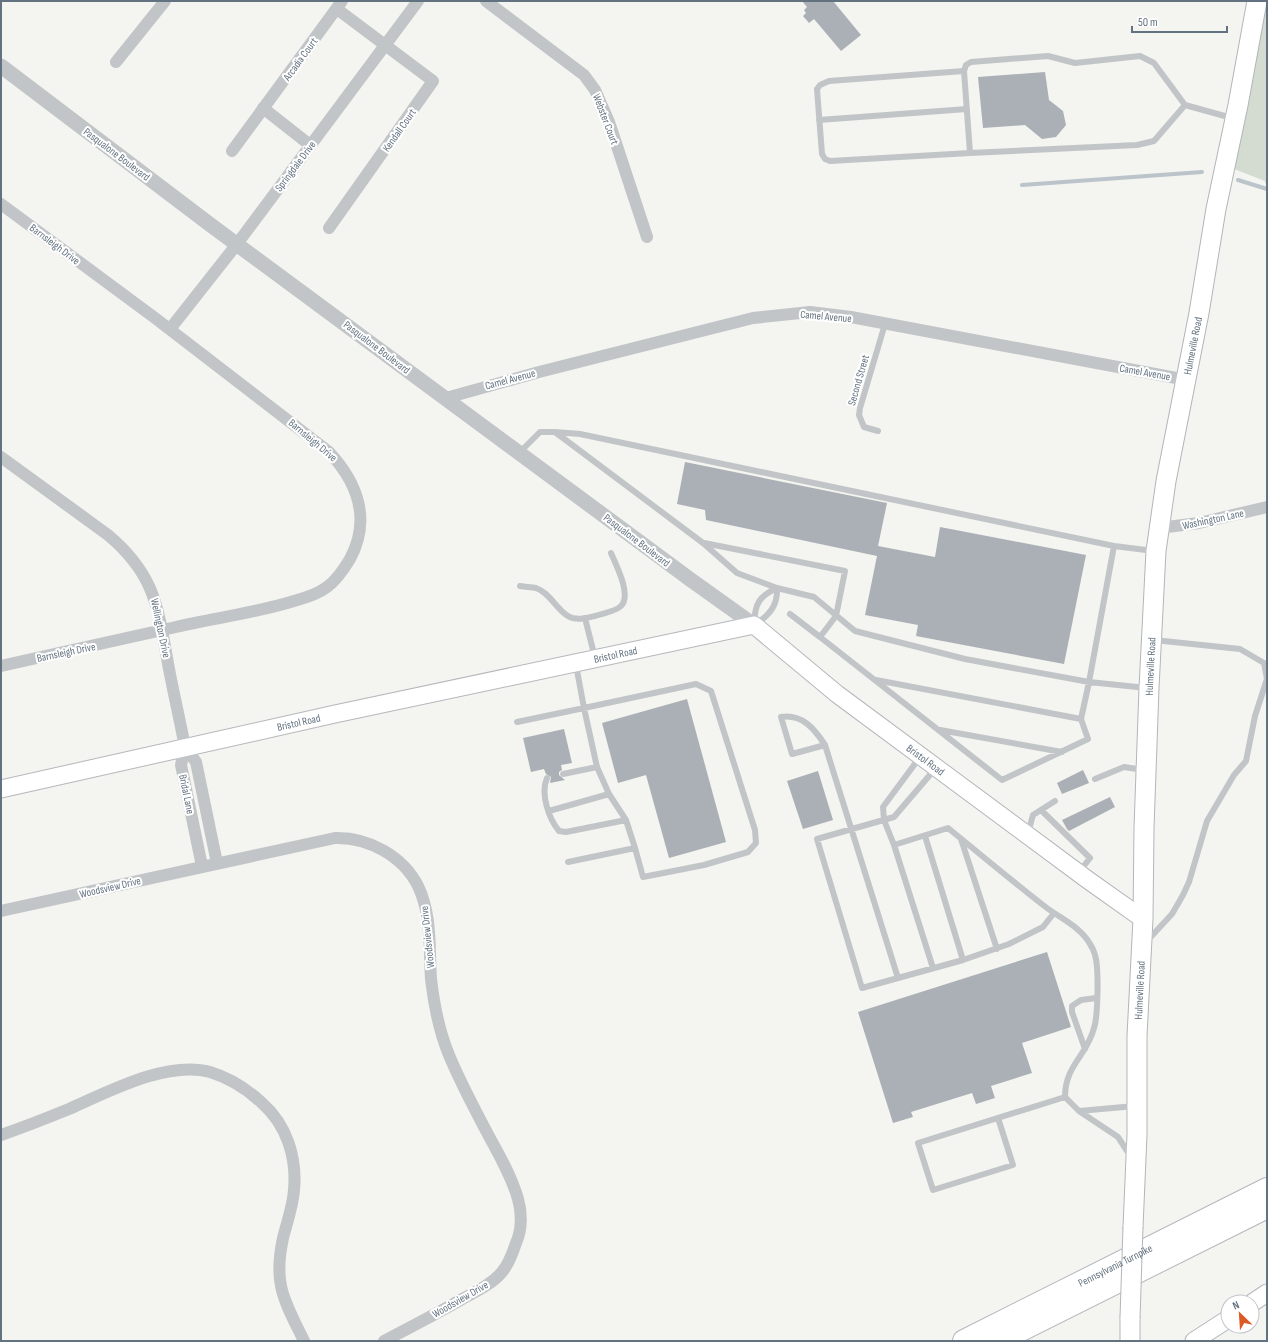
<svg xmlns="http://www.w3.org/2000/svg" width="1268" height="1342" font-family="'Sofia Sans Condensed',sans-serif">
  <rect width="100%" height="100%" fill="#f4f4f0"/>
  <path fill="#d4dbd1" d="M 1265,1 L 1267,1 L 1267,183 L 1265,183 L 1265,181 L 1234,169 Z"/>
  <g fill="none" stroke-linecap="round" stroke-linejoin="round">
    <path stroke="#bac4ca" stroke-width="4" d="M 1238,180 L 1267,189
      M 1022,185 L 1202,172"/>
  </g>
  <path fill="#aab0b5" d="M 802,1 L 833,1 L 861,35 L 841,51 L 814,19 L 809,23 L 803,16 L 806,13 L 804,10 L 807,7 Z
    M 1045,72 L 1049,100 L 1063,111 L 1066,125 L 1056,137 L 1042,139 L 1025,125 L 983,128 L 978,77 Z
    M 685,462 L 887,503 L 878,546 L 935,557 L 940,527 L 1086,555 L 1064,664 L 916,636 L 918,625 L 865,615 L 877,556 L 706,520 L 705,510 L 677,504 Z
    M 687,699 L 726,842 L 669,858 L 646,775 L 618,783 L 602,723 Z
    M 564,729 L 572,763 L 561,765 L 562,770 L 559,772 L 559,775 L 565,780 L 550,783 L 551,777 L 546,774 L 544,769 L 531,772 L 523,738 Z
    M 1083,770 L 1089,783 L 1062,794 L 1057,783 Z
    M 818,771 L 833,820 L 803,829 L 787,781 Z
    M 1110,797 L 1115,807 L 1069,831 L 1067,829 L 1062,820 Z
    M 1047,952 L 1071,1027 L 1022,1043 L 1032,1073 L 991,1086 L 995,1098 L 976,1104 L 972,1093 L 911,1112 L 913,1117 L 893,1123 L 858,1012 Z"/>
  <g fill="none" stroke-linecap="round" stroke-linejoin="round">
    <g stroke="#b4b8bc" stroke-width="19">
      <g id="secondary">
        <path id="s1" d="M 1,789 L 335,714 L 754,625 L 837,694 L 1088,880 L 1143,919"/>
        <path d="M 1252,1303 L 1267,1293"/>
        <path d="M 1194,1341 L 1228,1319"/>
      </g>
    </g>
    <g stroke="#b2b6ba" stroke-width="21">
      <g id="primary">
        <path id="s2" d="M 1133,1227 L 1137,1135 L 1137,1036 L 1143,919 L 1144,828 L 1149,688 L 1156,551 L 1166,481 L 1199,313 L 1216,209 L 1238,105 L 1257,1"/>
        <path d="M 1130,1341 L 1130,1318"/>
      </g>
    </g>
    <g stroke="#b4b7ba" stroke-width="24">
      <g id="motorway">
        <path id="s3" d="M 964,1341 L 1267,1189"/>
        <path d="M 999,1341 L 1267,1207"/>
      </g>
    </g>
    <path stroke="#c1c5c8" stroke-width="6" d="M 964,71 L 829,81 L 820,85 L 817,89 L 822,154 L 825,159 L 830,161 L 970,153
      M 1185,105 L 1154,141 L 1137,145 L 970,153 L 964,71 L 966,65 L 971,62 L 1048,56 L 1075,63 L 1140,56 L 1154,63 L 1185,105 L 1232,118
      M 819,120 L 967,109
      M 878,431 L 864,427 L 859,415 L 860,408 L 885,324
      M 555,432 L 580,434 L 1114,546 L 1089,682 L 1147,688
      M 519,453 L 540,432 L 555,432 L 703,543 L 737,573 L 777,588 L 814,597 L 855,631 L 965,659 L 1089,682 L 1081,719 L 1088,739 L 1002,780 L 820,637
      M 704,543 L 845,571 L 836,616 L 820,637 L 790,614
      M 1114,546 L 1154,551
      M 520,586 C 525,587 531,587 536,588 C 550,593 556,609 568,616 C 576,621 587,618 595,616 C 603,613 615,612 621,606 C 632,595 616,565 611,553
      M 585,618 L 595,658
      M 754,623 C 755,604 759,596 777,588
      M 755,625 C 769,615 778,606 777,588
      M 876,680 L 1081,719
      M 517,722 L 584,708 L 576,665
      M 940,730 L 1062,752
      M 825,745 L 792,754 L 781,717 C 802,714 814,728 825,745 L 898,978
      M 920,757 L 883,807 L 884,820 L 894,845 L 948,828 C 980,854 1011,880 1043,905 C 1059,918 1080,926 1090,944 C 1092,947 1094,951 1095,955 C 1099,967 1098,1016 1094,1028 C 1087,1056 1065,1065 1065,1097 L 1079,1111 L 1135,1106
      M 935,769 L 894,817 L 817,839 L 862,988 L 963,960 L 1009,944 L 1043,927 L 1054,913
      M 563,774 L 597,767
      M 547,778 C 540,794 549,819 559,831 L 566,832 L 626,820
      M 1095,779 L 1124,767 L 1144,770
      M 1041,810 L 1090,858 L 1079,872
      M 549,811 L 609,794 L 626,820 L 635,848
      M 1028,833 L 1033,815 L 1055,801
      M 925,836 L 963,960
      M 961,839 L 997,949
      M 894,845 L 933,968
      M 568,862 L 635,848 L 643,877 L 704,865 L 748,852 L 756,843 L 755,830 L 711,691 L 696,684 L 584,708 L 597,767 L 609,794
      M 1147,941 L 1172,914 L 1183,895 L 1189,882 L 1207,821 L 1234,775 L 1246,761 L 1255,716 L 1267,679 L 1264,663 L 1240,649 L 1154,640
      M 1085,1049 L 1072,1012 L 1072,1006 L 1081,1000 L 1096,998
      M 1079,1111 L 1118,1137 L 1131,1157
      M 998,1118 L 1013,1165 L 933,1190 L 918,1143 L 1065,1097"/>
    <path stroke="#c1c5c8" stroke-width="12" d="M 486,1 L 584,75 L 595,90 L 609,122 L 647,237
      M 116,62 L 165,1
      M 263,108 L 310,145
      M 232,151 L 342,1
      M 1,204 L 155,318 L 329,452 C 358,483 371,520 350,559 C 344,569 337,580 327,587 C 318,594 305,598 294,601 C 255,613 215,618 176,627 C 117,640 59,653 1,666
      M 329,228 L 433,81 L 337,9
      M 170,329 L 237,244 L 418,1
      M 446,398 L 539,372 L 753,318 L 810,312 L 851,317 L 1187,380
      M 1,457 L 108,535 C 157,576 158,610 169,669 C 174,695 180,721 185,747 L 196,762 L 217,863
      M 1159,528 L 1199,523 L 1267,507
      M 185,747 L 181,765 L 202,866
      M 1,911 L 335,838 C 368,837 403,856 418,886 C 432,915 429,948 431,979 C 434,1005 439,1031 449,1055 C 461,1084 476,1112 491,1140 C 501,1158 512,1178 518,1199 C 522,1213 522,1230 516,1243 C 513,1252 508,1265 502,1272 C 492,1284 477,1291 464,1298 C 438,1313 411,1327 384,1341
      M 1,1135 C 24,1127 47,1118 69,1109 C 108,1092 167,1060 210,1072 C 230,1078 247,1089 262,1103 C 287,1125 297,1158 294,1190 C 293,1206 287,1222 283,1238 C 273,1284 284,1300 304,1341"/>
    <path stroke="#c1c5c8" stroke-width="15" d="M 1,66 L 212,226 L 691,580 L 754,625"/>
    <use href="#secondary" stroke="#fff" stroke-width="17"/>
    <use href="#primary" stroke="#fff" stroke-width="19"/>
    <use href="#motorway" stroke="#fff" stroke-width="22"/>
    <g stroke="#b2b6ba" stroke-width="21" stroke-linecap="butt">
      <path id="primary-bridge" d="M 1130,1318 L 1133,1227"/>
    </g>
    <use href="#primary-bridge" stroke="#fff" stroke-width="19"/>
  </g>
  <g text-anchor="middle" stroke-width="4" stroke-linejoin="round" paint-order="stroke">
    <g font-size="11" fill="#637280" stroke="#fff">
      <text transform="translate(300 59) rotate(-54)" y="4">Arcadia Court</text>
      <text transform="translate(606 119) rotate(69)" y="4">Webster Court</text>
      <text transform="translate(399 130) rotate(-55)" y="4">Kendall Court</text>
      <text transform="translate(117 154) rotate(37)" y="4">Pasqualone Boulevard</text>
      <text transform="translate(295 166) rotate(-53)" y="4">Springdale Drive</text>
      <text transform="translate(55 244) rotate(37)" y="4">Barnsleigh Drive</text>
      <text transform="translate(826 316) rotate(5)" y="4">Camel Avenue</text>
      <text dy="4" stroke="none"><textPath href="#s2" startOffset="885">Hulmeville Road</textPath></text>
      <text transform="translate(377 347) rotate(37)" y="4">Pasqualone Boulevard</text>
      <text transform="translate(1145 372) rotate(10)" y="4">Camel Avenue</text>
      <text transform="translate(510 379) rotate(-15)" y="4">Camel Avenue</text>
      <text transform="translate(858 380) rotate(-74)" y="4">Second Street</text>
      <text transform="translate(313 440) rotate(40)" y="4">Barnsleigh Drive</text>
      <text transform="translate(1213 519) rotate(-12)" y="4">Washington Lane</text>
      <text transform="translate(637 540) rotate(37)" y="4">Pasqualone Boulevard</text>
      <text transform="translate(161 628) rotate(78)" y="4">Wellington Drive</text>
      <text transform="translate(66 652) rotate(-12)" y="4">Barnsleigh Drive</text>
      <text dy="4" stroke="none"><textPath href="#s1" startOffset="629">Bristol Road</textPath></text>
      <text dy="4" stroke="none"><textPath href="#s2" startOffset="561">Hulmeville Road</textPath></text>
      <text dy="4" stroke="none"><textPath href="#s1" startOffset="305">Bristol Road</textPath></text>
      <text dy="4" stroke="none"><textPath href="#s1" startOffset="989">Bristol Road</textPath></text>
      <text transform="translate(187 794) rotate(78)" y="4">Bridal Lane</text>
      <text transform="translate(110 887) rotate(-13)" y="4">Woodsview Drive</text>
      <text transform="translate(427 937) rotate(-96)" y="4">Woodsview Drive</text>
      <text dy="4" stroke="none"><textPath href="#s2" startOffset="237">Hulmeville Road</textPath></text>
      <text dy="4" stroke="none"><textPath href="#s3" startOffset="169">Pennsylvania Turnpike</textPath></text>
      <text transform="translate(460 1299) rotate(-30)" y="4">Woodsview Drive</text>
    </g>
  </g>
  <rect width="1268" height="1342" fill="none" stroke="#637280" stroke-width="4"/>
  <g transform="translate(1240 1314) rotate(335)"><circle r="19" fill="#ffffff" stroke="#c1c7cc"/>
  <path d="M0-3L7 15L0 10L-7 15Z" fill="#de5a25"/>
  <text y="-6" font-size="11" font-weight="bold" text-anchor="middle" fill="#637280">N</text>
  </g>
  <path d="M1132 26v6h95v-6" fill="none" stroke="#637280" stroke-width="2"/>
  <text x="1138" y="26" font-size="12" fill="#637280" stroke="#ffffff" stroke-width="3" paint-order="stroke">50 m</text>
</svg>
